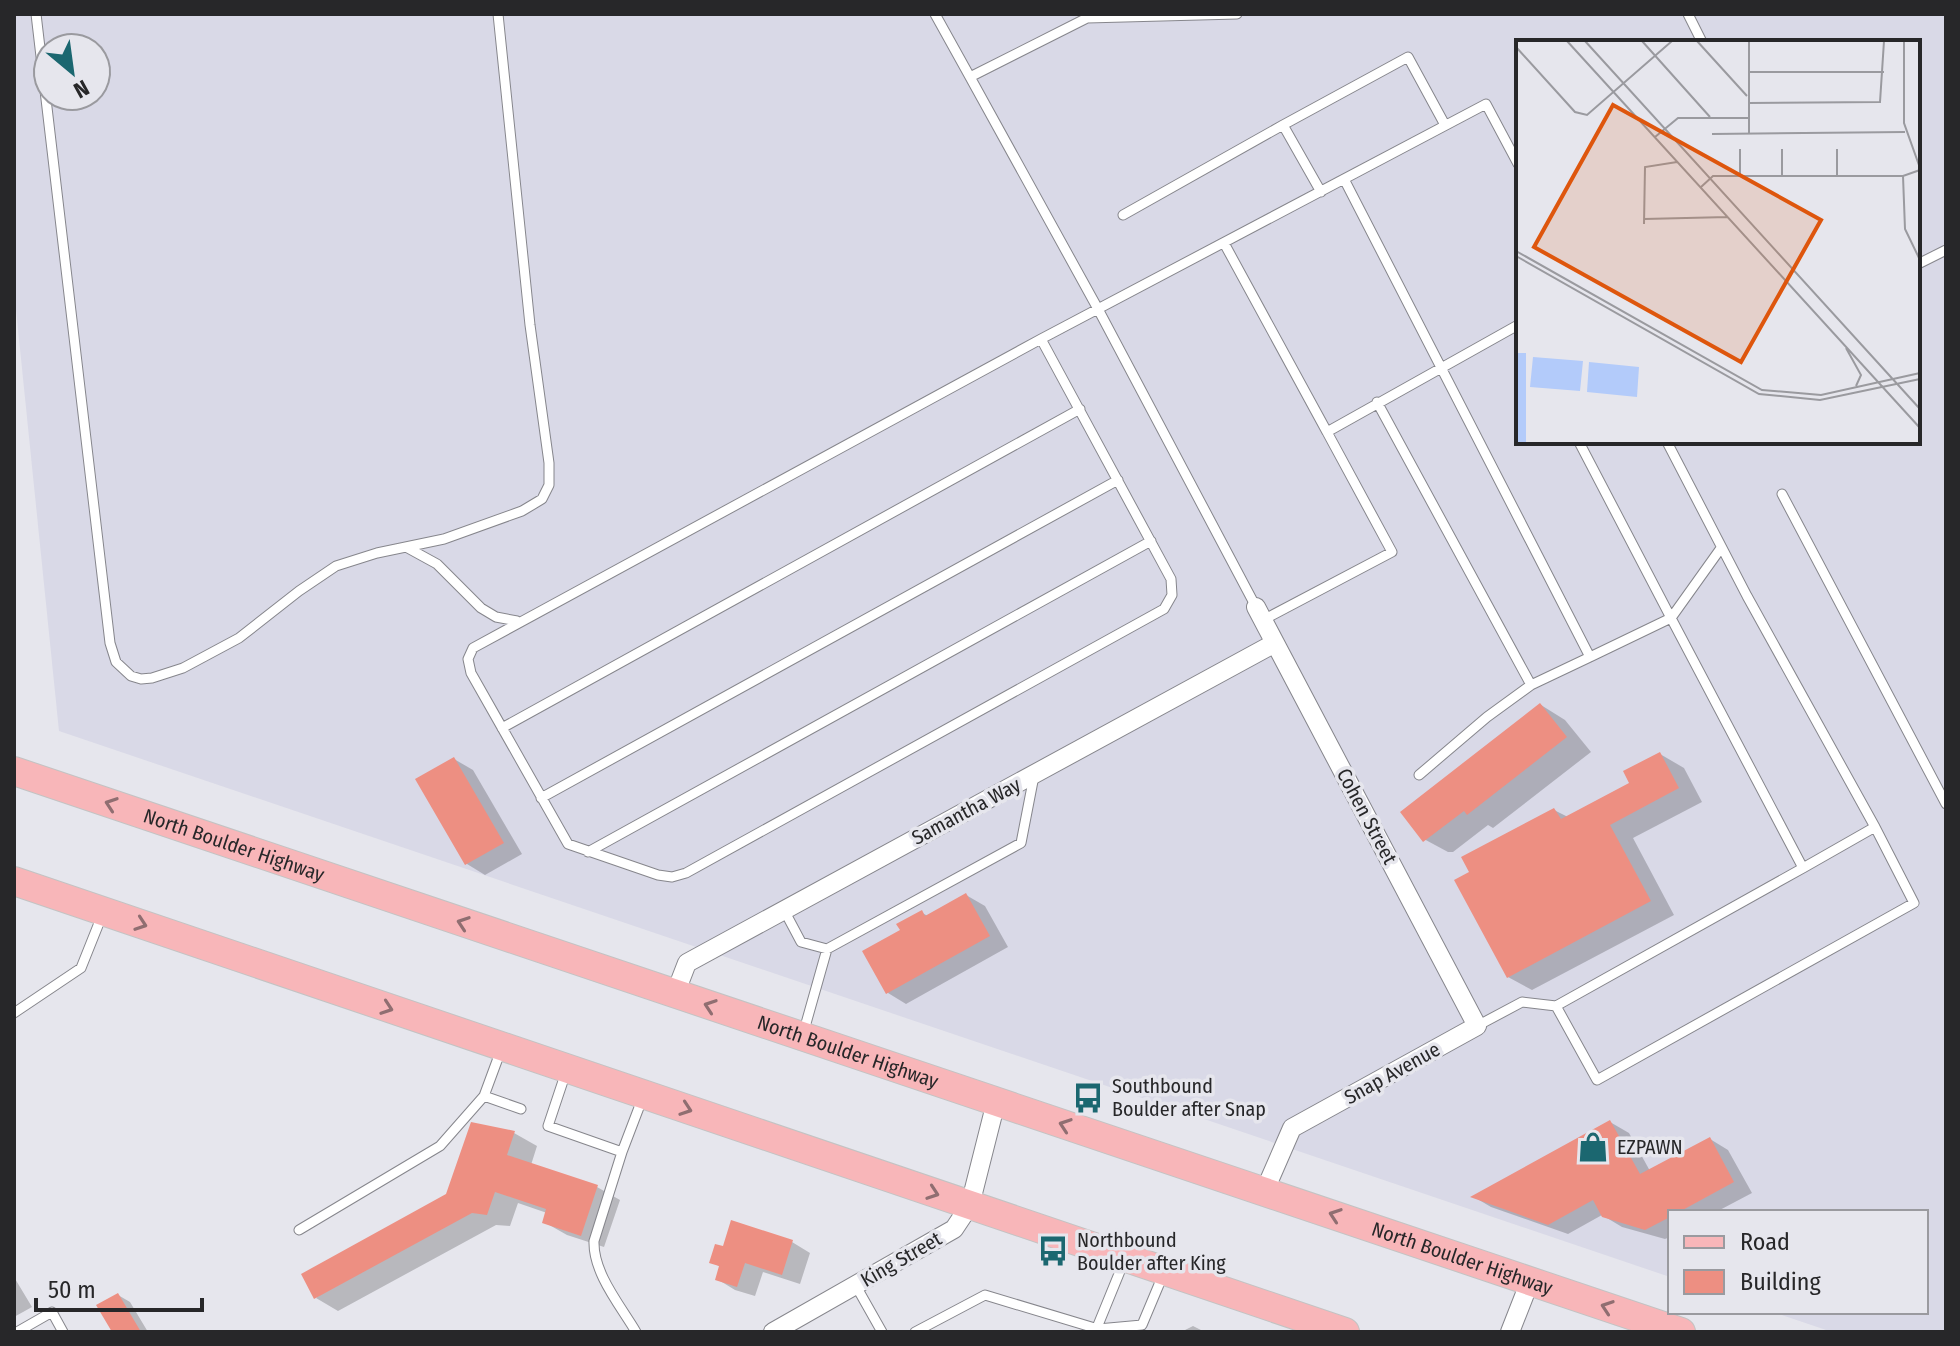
<svg xmlns="http://www.w3.org/2000/svg" width="1960" height="1346" font-family="'Fira Sans Condensed',sans-serif">
  <rect width="100%" height="100%" fill="#e6e6ed"/>
  <path fill="#d9d9e7" fill-rule="evenodd" d="M 14,14 L 1946,14 L 1946,1332 L 1832,1332 L 1773,1312 L 1926,1312 L 1926,1212 L 1670,1212 L 1670,1277 L 59,731 L 14,290 ZM 1518,42 L 1918,42 L 1918,442 L 1518,442 ZM 48,48 L 96,48 L 96,96 L 48,96 Z"/>
  <path fill="#0003" d="M 1541,705 L 1565,720 L 1591,752 L 1493,828 L 1488,825 L 1453,852 L 1448,852 L 1422,838 Z
    M 1660,754 L 1684,768 L 1702,802 L 1633,838 L 1674,915 L 1532,990 L 1508,977 L 1472,873 L 1554,810 L 1568,817 L 1632,784 Z
    M 454,759 L 473,770 L 522,854 L 485,875 L 467,864 Z
    M 966,895 L 985,906 L 1008,947 L 906,1004 L 888,993 L 902,931 L 922,913 L 928,916 Z
    M 1610,1122 L 1629,1133 L 1650,1171 L 1710,1139 L 1728,1150 L 1752,1193 L 1716,1212 L 1670,1212 L 1670,1237 L 1665,1239 L 1622,1227 L 1602,1215 L 1568,1234 L 1491,1207 L 1474,1197 Z
    M 472,1125 L 514,1133 L 537,1146 L 531,1165 L 597,1187 L 620,1200 L 604,1247 L 567,1235 L 544,1222 L 547,1213 L 518,1203 L 510,1226 L 496,1225 L 338,1311 L 316,1298 L 447,1195 Z
    M 792,1242 L 810,1253 L 800,1284 L 763,1272 L 755,1296 L 735,1290 L 717,1279 L 721,1267 L 711,1262 L 724,1249 Z
    M 14,1277 L 32,1307 L 14,1317 Z
    M 118,1295 L 130,1302 L 148,1332 L 115,1332 Z
    M 1193,1326 L 1205,1332 L 1181,1332 Z"/>
  <path fill="#ed8f82" d="M 1540,703 L 1567,737 L 1467,815 L 1464,811 L 1423,842 L 1400,812 Z
    M 1660,752 L 1679,788 L 1610,825 L 1651,901 L 1507,978 L 1454,880 L 1469,872 L 1461,857 L 1554,808 L 1561,819 L 1629,783 L 1623,771 Z
    M 454,757 L 504,843 L 465,865 L 415,779 Z
    M 966,893 L 990,936 L 886,994 L 862,951 L 900,930 L 896,924 L 922,910 L 925,916 Z
    M 1610,1120 L 1640,1174 L 1710,1137 L 1734,1182 L 1679,1212 L 1670,1212 L 1670,1217 L 1645,1230 L 1602,1217 L 1593,1200 L 1548,1225 L 1470,1197 Z
    M 471,1122 L 515,1131 L 507,1155 L 598,1185 L 581,1236 L 542,1223 L 546,1209 L 495,1192 L 487,1215 L 472,1213 L 314,1299 L 301,1274 L 446,1194 Z
    M 731,1220 L 793,1240 L 782,1275 L 745,1263 L 737,1287 L 715,1280 L 719,1266 L 709,1263 L 715,1244 L 723,1246 Z
    M 118,1293 L 141,1332 L 112,1332 L 96,1305 Z"/>
  <g fill="none" stroke-linecap="round" stroke-linejoin="round">
    <g stroke="#86868c" stroke-width="11">
      <path id="service" d="M 36,14 L 110,643 L 116,662 L 131,676 L 141,679 L 152,678 L 183,668 L 239,638 L 299,591 L 336,566 L 377,553 L 444,539 L 522,511 L 542,499 L 549,485 L 549,463 L 530,325 L 498,14
        M 935,14 L 970,77 L 1087,18 L 1237,14
        M 1688,14 L 1702,42
        M 970,77 L 1098,309 L 1256,607
        M 1283,125 L 1408,57 L 1445,125
        M 1344,179 L 1590,657 L 1531,685
        M 1123,215 L 1283,125 L 1321,192
        M 1224,243 L 1327,432 L 1518,325
        M 1918,264 L 1946,250
        M 1041,339 L 1171,579 L 1172,595 L 1164,609 L 686,873 L 672,877 L 658,875 L 568,844 L 471,673 L 468,659 L 473,648 L 1041,339 L 1486,104 L 1518,164
        M 1377,402 L 1531,685 L 1487,717 L 1419,775
        M 1579,442 L 1671,618 L 1590,657
        M 1667,442 L 1747,596 L 1875,827 L 1803,868 L 1671,618 L 1721,548
        M 1782,494 L 1946,804
        M 406,547 L 437,564 L 481,608 L 496,617 L 517,621
        M 1263,620 L 1392,552 L 1327,432
        M 502,728 L 1080,409
        M 541,798 L 1118,480
        M 588,852 L 1151,541
        M 1803,868 L 1556,1006 L 1597,1080 L 1914,903 L 1875,827
        M 784,910 L 801,942 L 827,949
        M 14,1013 L 81,968 L 103,913
        M 1477,1026 L 1522,1002 L 1556,1006
        M 803,1034 L 827,949 L 1021,843 L 1034,776
        M 501,1050 L 484,1096 L 521,1109
        M 566,1072 L 548,1126 L 622,1152 L 643,1097
        M 622,1152 L 594,1241 C 593,1273 620,1305 636,1332
        M 299,1230 L 440,1146 L 484,1096
        M 856,1286 L 882,1332
        M 1096,1330 L 1125,1259
        M 17,1332 L 52,1312 L 63,1332
        M 915,1332 L 985,1295 L 1098,1329 L 1142,1325 L 1163,1275"/>
    </g>
    <g stroke="#86868c" stroke-width="20">
      <path id="minor" d="M 1256,607 L 1477,1026 L 1292,1128 L 1265,1190
        M 675,994 L 687,963 L 1275,643
        M 773,1332 L 954,1229 L 970,1205 L 996,1102
        M 1510,1332 L 1530,1281"/>
    </g>
    <g stroke="#c3c3c3" stroke-width="30">
      <g id="primary">
        <path id="s1" d="M 14,771 L 1681,1332"/>
        <path d="M 14,881 L 1345,1332"/>
      </g>
    </g>
    <use href="#service" stroke="#fff" stroke-width="9"/>
    <use href="#minor" stroke="#fff" stroke-width="18"/>
    <use href="#primary" stroke="#f8b6b9" stroke-width="28"/>
  </g>
  <defs><path id="oneway-chevron" d="M-2-3.5L2.5 0L-2 3.5" fill="none" stroke-width="1.6" stroke-linecap="round" stroke-linejoin="round" transform="scale(2)"/></defs>
  <g stroke="#906e71">
    <use href="#oneway-chevron" transform="translate(111 804) rotate(-161)"/>
    <use href="#oneway-chevron" transform="translate(463 923) rotate(-161)"/>
    <use href="#oneway-chevron" transform="translate(141 924) rotate(19)"/>
    <use href="#oneway-chevron" transform="translate(710 1006) rotate(-161)"/>
    <use href="#oneway-chevron" transform="translate(387 1008) rotate(19)"/>
    <use href="#oneway-chevron" transform="translate(686 1109) rotate(19)"/>
    <use href="#oneway-chevron" transform="translate(1065 1125) rotate(-161)"/>
    <use href="#oneway-chevron" transform="translate(933 1193) rotate(19)"/>
    <use href="#oneway-chevron" transform="translate(1335 1215) rotate(-161)"/>
    <use href="#oneway-chevron" transform="translate(1607 1307) rotate(-161)"/>
  </g>
  <defs>
    <g id="bus-bare" transform="scale(2.4)"><path d="M-5-6H5V4H4V6H2V4H-2V6H-4V4H-5ZM-3.5-4V0h7V-4ZM-3.5 1.2v1.5H-2V1.2ZM2 1.2v1.5H3.5V1.2Z" fill="#1b6770" stroke="#e6e6ed" stroke-width="2.5" paint-order="stroke"/></g>
    <g id="shop-bare" transform="scale(2.4)"><path d="M-5-2.5h2.3a2.7 3.5 0 0 1 5.4 0H5L5.5 6h-11ZM-1.5-2.5h3a1.5 2.3 0 0 0-3 0Z" fill="#1b6770" stroke="#e6e6ed" stroke-width="2.5" paint-order="stroke"/></g>
  </defs>
  <g fill-rule="evenodd">
    <use href="#bus-bare" x="1088" y="1098"/>
    <use href="#shop-bare" x="1593" y="1147"/>
    <use href="#bus-bare" x="1053" y="1251"/>
  </g>
  <g text-anchor="middle" stroke-width="7" stroke-linejoin="round" paint-order="stroke">
    <g font-size="20" fill="#272729" stroke="#e6e6ed">
      <text transform="translate(966 811) rotate(-28)" y="7">Samantha Way</text>
      <text transform="translate(1367 816) rotate(62)" y="7">Cohen Street</text>
      <text dy="7" stroke="none"><textPath href="#s1" startOffset="232">North Boulder Highway</textPath></text>
      <text dy="7" stroke="none"><textPath href="#s1" startOffset="880">North Boulder Highway</textPath></text>
      <text transform="translate(1392 1073) rotate(-29)" y="7">Snap Avenue</text>
      <text dy="7" stroke="none"><textPath href="#s1" startOffset="1528">North Boulder Highway</textPath></text>
      <text transform="translate(901 1259) rotate(-30)" y="7">King Street</text>
    </g>
    <g font-size="20" fill="#272729" stroke="#e6e6ed" text-anchor="start">
      <text x="1112" y="1093">Southbound<tspan x="1112" dy="23">Boulder after Snap</tspan></text>
      <text x="1617" y="1154">EZPAWN</text>
      <text x="1077" y="1247">Northbound<tspan x="1077" dy="23">Boulder after King</tspan></text>
    </g>
  </g>
  <g transform="translate(1516 40)">
    <rect width="404" height="404" fill="#e6e6ed"/>
    <path d="M 0,313 L 10,313 L 10,403 L 0,403 ZM 17,317 L 67,321 L 64,351 L 14,347 ZM 73,322 L 123,327 L 121,357 L 71,352 Z" fill="#b3cbfa"/>
    <path fill="none" stroke="#9a9a9f" stroke-width="2" d="M 51,1 L 404,388M 69,1 L 404,369M 126,1 L 194,77M 181,1 L 231,56M 233,1 L 368,1M 233,1 L 233,94M 388,1 L 388,83 L 404,128M 0,7 L 59,72 L 71,75 L 156,1M 232,32 L 368,32M 233,63 L 364,62 L 368,1M 196,94 L 389,92M 139,97 L 162,78 L 233,78M 224,135 L 224,109M 266,136 L 266,109M 321,136 L 321,109M 387,136 L 389,189 L 404,220M 185,147 L 197,136 L 387,136 L 404,130M 128,179 L 212,177M 128,184 L 129,127 L 161,122M 0,211 L 246,350 L 305,355 L 404,333M 0,216 L 243,354 L 304,360 L 404,339M 330,308 L 345,335 L 340,346"/>
    <path fill="#de560d" fill-opacity="0.15" stroke="#de560d" stroke-width="4" d="M 97,65 L 305,180 L 225,322 L 18,207 Z"/>
    <rect width="404" height="404" fill="none" stroke="#272729" stroke-width="4"/>
  </g>
  <rect width="1960" height="1346" fill="none" stroke="#272729" stroke-width="32"/>
  <rect x="1668" y="1210" width="260" height="104" fill="#e6e6ed" stroke="#9a9a9f" stroke-width="2"/>
  <rect x="1684" y="1236" width="40" height="12" fill="#f8b6b9" stroke="#9a9a9f" stroke-width="2"/>
  <text x="1740" y="1250" font-size="24" fill="#272729">Road</text>
  <rect x="1684" y="1270" width="40" height="24" fill="#ed8f82" stroke="#9a9a9f" stroke-width="2"/>
  <text x="1740" y="1290" font-size="24" fill="#272729">Building</text>
  <g transform="translate(72 72) rotate(151)"><circle r="38" fill="#e6e6ed" stroke="#9a9a9f" stroke-width="2"/>
  <path d="M0-6L14 30L0 20L-14 30Z" fill="#1b6770"/>
  <text y="-12" font-size="22" font-weight="bold" text-anchor="middle" fill="#272729">N</text>
  </g>
  <path d="M36 1298v12h166v-12" fill="none" stroke="#272729" stroke-width="4"/>
  <text x="48" y="1298" font-size="24" fill="#272729" stroke="#e6e6ed" stroke-width="6" paint-order="stroke">50 m</text>
</svg>
